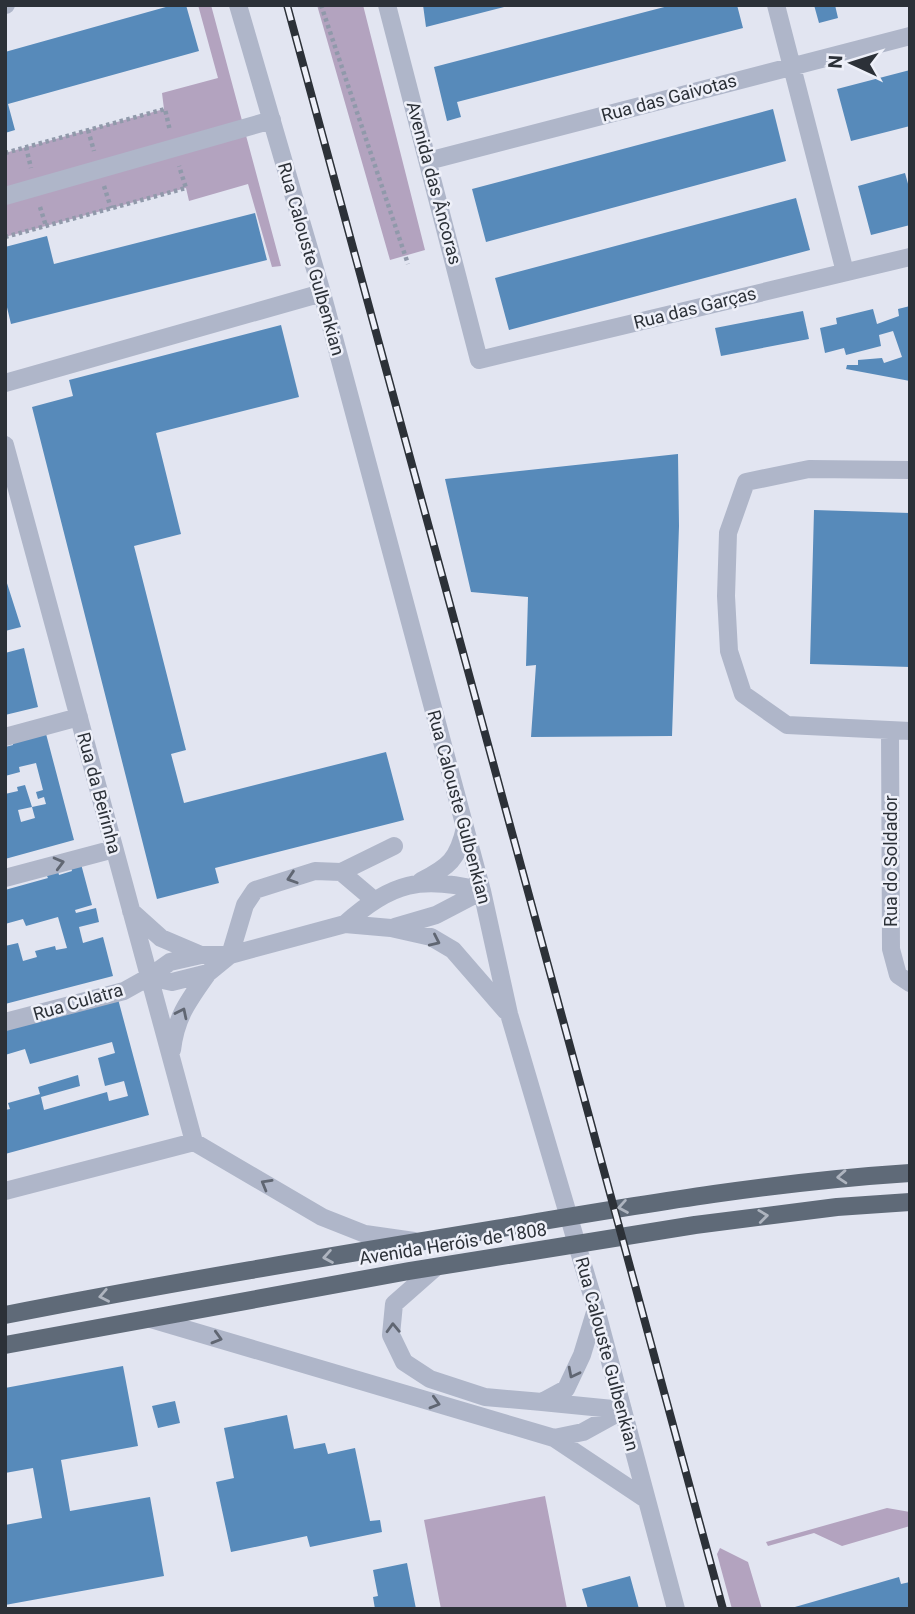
<svg xmlns="http://www.w3.org/2000/svg" width="915" height="1614" font-family="Roboto,sans-serif">
  <rect width="100%" height="100%" fill="#e2e5f1"/>
  <path fill="#b3a3bf" d="M 198,5 L 211,5 L 281,266 L 272,267 L 248,184 L 189,201 L 186,188 L 5,237 L 5,153 L 164,109 L 162,93 L 218,78 Z
    M 317,5 L 363,5 L 425,250 L 390,260 Z
    M 545,1496 L 567,1609 L 441,1609 L 424,1520 Z
    M 887,1508 L 910,1512 L 910,1526 L 842,1546 L 814,1533 L 768,1546 L 766,1542 Z
    M 720,1548 L 748,1562 L 762,1609 L 732,1609 L 717,1554 Z"/>
  <path fill="#578aba" fill-rule="evenodd" d="M 173,5 L 186,5 L 199,51 L 8,104 L 15,130 L 5,133 L 5,52 Z
    M 423,5 L 508,5 L 508,6 L 426,27 Z
    M 672,5 L 737,5 L 743,28 L 457,102 L 461,117 L 447,121 L 434,67 Z
    M 814,5 L 835,5 L 838,18 L 819,23 Z
    M 910,70 L 910,126 L 851,141 L 837,89 Z
    M 773,109 L 786,161 L 486,242 L 472,189 Z
    M 905,173 L 910,191 L 910,225 L 871,235 L 858,186 Z
    M 796,198 L 810,250 L 509,330 L 495,278 Z
    M 255,213 L 267,260 L 11,324 L 5,299 L 5,247 L 47,236 L 54,264 Z
    M 910,306 L 910,381 L 846,369 L 847,365 L 858,365 L 858,360 L 882,358 L 884,363 L 902,357 L 893,331 L 879,335 L 881,346 L 846,355 L 844,348 L 825,353 L 820,328 L 837,324 L 836,318 L 873,309 L 877,324 L 899,316 L 898,309 Z
    M 803,311 L 809,339 L 721,356 L 715,328 Z
    M 281,325 L 299,397 L 156,433 L 181,534 L 134,546 L 186,750 L 171,754 L 184,803 L 386,752 L 404,820 L 215,868 L 219,883 L 157,899 L 32,407 L 73,396 L 69,380 Z
    M 678,454 L 679,526 L 672,736 L 531,737 L 536,665 L 526,666 L 528,597 L 471,592 L 445,479 Z
    M 814,510 L 910,513 L 910,667 L 810,664 Z
    M 5,577 L 21,627 L 5,631 Z
    M 24,648 L 38,707 L 5,715 L 5,653 Z
    M 45,730 L 74,840 L 5,859 L 5,794 L 18,791 L 17,787 L 25,785 L 32,807 L 46,804 L 44,797 L 38,799 L 36,792 L 43,790 L 36,763 L 19,767 L 20,772 L 5,776 L 5,747 L 13,745 L 12,739 ZM 32,807 L 35,818 L 21,822 L 18,810 Z
    M 81,864 L 92,905 L 75,910 L 76,913 L 96,908 L 99,922 L 79,927 L 83,943 L 103,937 L 113,976 L 5,1004 L 5,946 L 18,943 L 23,961 L 37,957 L 35,951 L 55,946 L 56,950 L 67,948 L 58,917 L 26,926 L 23,919 L 5,924 L 5,890 L 48,878 L 46,874 L 58,871 L 59,875 L 72,871 L 71,867 Z
    M 118,999 L 149,1115 L 5,1154 L 5,1110 L 10,1109 L 8,1103 L 40,1094 L 38,1087 L 78,1075 L 80,1086 L 41,1097 L 44,1110 L 107,1092 L 109,1101 L 128,1096 L 124,1081 L 105,1086 L 98,1058 L 115,1053 L 112,1042 L 30,1064 L 25,1049 L 5,1055 L 5,1030 Z
    M 123,1366 L 138,1446 L 61,1460 L 70,1511 L 150,1497 L 164,1576 L 5,1605 L 5,1525 L 42,1518 L 33,1468 L 5,1473 L 5,1388 Z
    M 175,1401 L 180,1423 L 158,1428 L 152,1406 Z
    M 287,1415 L 294,1449 L 325,1443 L 328,1454 L 355,1448 L 370,1521 L 380,1520 L 382,1532 L 310,1547 L 307,1536 L 231,1552 L 216,1482 L 234,1478 L 224,1428 Z
    M 407,1563 L 416,1609 L 375,1609 L 373,1597 L 378,1596 L 373,1570 Z
    M 630,1576 L 639,1609 L 588,1609 L 582,1589 Z
    M 899,1577 L 901,1584 L 910,1582 L 910,1609 L 788,1609 Z"/>
  <g fill="none" stroke-linecap="round" stroke-linejoin="round">
    <path stroke="#9099aa" stroke-width="4.5" stroke-dasharray="3.5 3.5" stroke-linecap="butt" d="M 321,5 L 408,264
      M 88,130 L 94,151
      M 26,147 L 31,168
      M 5,153 L 165,109 L 170,131
      M 104,186 L 111,208
      M 40,207 L 46,226
      M 5,237 L 186,188 L 179,166"/>
    <path stroke="#afb6c9" stroke-width="18" d="M 5,5 L 6,5
      M 238,5 L 322,293 L 482,891 L 509,1014 L 596,1309 L 676,1609
      M 387,5 L 479,360 L 910,257
      M 776,5 L 845,272
      M 428,161 L 910,36
      M 5,196 L 272,120
      M 5,383 L 322,293
      M 5,445 L 194,1142
      M 910,470 L 809,469 L 746,482 L 728,533 L 726,596 L 729,651 L 743,694 L 787,725 L 910,731
      M 890,731 L 891,949 L 898,975 L 910,983
      M 5,737 L 79,717
      M 341,872 L 394,846
      M 5,878 L 114,849
      M 421,881 C 449,867 458,859 465,828
      M 131,911 L 161,938 L 201,955
      M 345,924 C 391,882 422,875 482,891
      M 395,927 L 436,915 L 482,891
      M 149,977 L 172,982 L 208,973 L 230,955 L 245,905 L 255,890 L 315,871 L 341,872 L 374,900
      M 5,1022 L 124,991 L 149,977 L 170,962 L 201,955 L 230,955 L 345,924 L 391,928 L 431,937 L 453,950 L 506,1011
      M 172,1050 C 176,1016 189,1000 208,973
      M 194,1142 L 322,1217 L 365,1234 L 414,1241
      M 5,1191 L 194,1142
      M 436,1267 L 394,1304 L 391,1335 L 404,1362 L 430,1379 L 485,1397 L 542,1402 L 566,1389 L 582,1355 L 596,1309
      M 151,1319 L 554,1438 L 647,1500
      M 542,1402 L 623,1410
      M 554,1438 L 583,1432 L 623,1410"/>
    <path stroke="#5f6a78" stroke-width="18" d="M 5,1315 C 168,1283 332,1256 496,1229 C 633,1206 770,1182 910,1173
      M 5,1345 L 409,1271 L 695,1225 L 837,1207 L 910,1202"/>
    <g stroke="#2c3138" stroke-width="8">
      <path id="rail" d="M 287,5 L 723,1609"/>
    </g>
    <use href="#rail" stroke="#eef0f9" stroke-width="5" stroke-dasharray="16" stroke-linecap="butt"/>
  </g>
  <defs><path id="oneway-chevron" d="M-2-3.5L2.5 0L-2 3.5" fill="none" stroke-width="1.6" stroke-linecap="round" stroke-linejoin="round" transform="scale(1.75)"/></defs>
  <g stroke="#606672">
    <use href="#oneway-chevron" transform="translate(59 863) rotate(-15)"/>
    <use href="#oneway-chevron" transform="translate(292 878) rotate(162)"/>
    <use href="#oneway-chevron" transform="translate(435 941) rotate(25)"/>
    <use href="#oneway-chevron" transform="translate(182 1013) rotate(-64)"/>
    <use href="#oneway-chevron" transform="translate(266 1184) rotate(-150)"/>
    <use href="#oneway-chevron" transform="translate(393 1328) rotate(-92)"/>
    <use href="#oneway-chevron" transform="translate(217 1338) rotate(16)"/>
    <use href="#oneway-chevron" transform="translate(573 1373) rotate(117)"/>
    <use href="#oneway-chevron" transform="translate(435 1403) rotate(16)"/>
  </g>
  <g stroke="#aeb4bf">
    <use href="#oneway-chevron" transform="translate(842 1177) rotate(176)"/>
    <use href="#oneway-chevron" transform="translate(623 1207) rotate(170)"/>
    <use href="#oneway-chevron" transform="translate(763 1216) rotate(-7)"/>
    <use href="#oneway-chevron" transform="translate(328 1257) rotate(170)"/>
    <use href="#oneway-chevron" transform="translate(104 1296) rotate(169)"/>
  </g>
  <g text-anchor="middle" stroke-width="5" stroke-linejoin="round" paint-order="stroke">
    <g font-size="18" fill="#2c3138" stroke="#eef0f9">
      <text transform="translate(669 98) rotate(-15)" y="6">Rua das Gaivotas</text>
      <text transform="translate(434 183) rotate(75)" y="6">Avenida das Âncoras</text>
      <text transform="translate(311 259) rotate(74)" y="6">Rua Calouste Gulbenkian</text>
      <text transform="translate(695 308) rotate(-14)" y="6">Rua das Garças</text>
      <text transform="translate(99 793) rotate(75)" y="6">Rua da Beirinha</text>
      <text transform="translate(459 807) rotate(75)" y="6">Rua Calouste Gulbenkian</text>
      <text transform="translate(891 861) rotate(-90)" y="6">Rua do Soldador</text>
      <text transform="translate(78 1002) rotate(-16)" y="6">Rua Culatra</text>
      <text transform="translate(453 1244) rotate(-9)" y="6">Avenida Heróis de 1808</text>
      <text transform="translate(607 1354) rotate(75)" y="6">Rua Calouste Gulbenkian</text>
    </g>
  </g>
  <rect width="915" height="1614" fill="none" stroke="#2c3138" stroke-width="14"/>
  <g transform="translate(852 63) rotate(274)" stroke="#eef0f9" stroke-width="5" paint-order="stroke">
  <path d="M0-5L12 26L0 18L-12 26Z" fill="#2c3138"/>
  <text y="-10" font-size="19" font-weight="bold" text-anchor="middle" fill="#2c3138">N</text>
  </g>
</svg>
